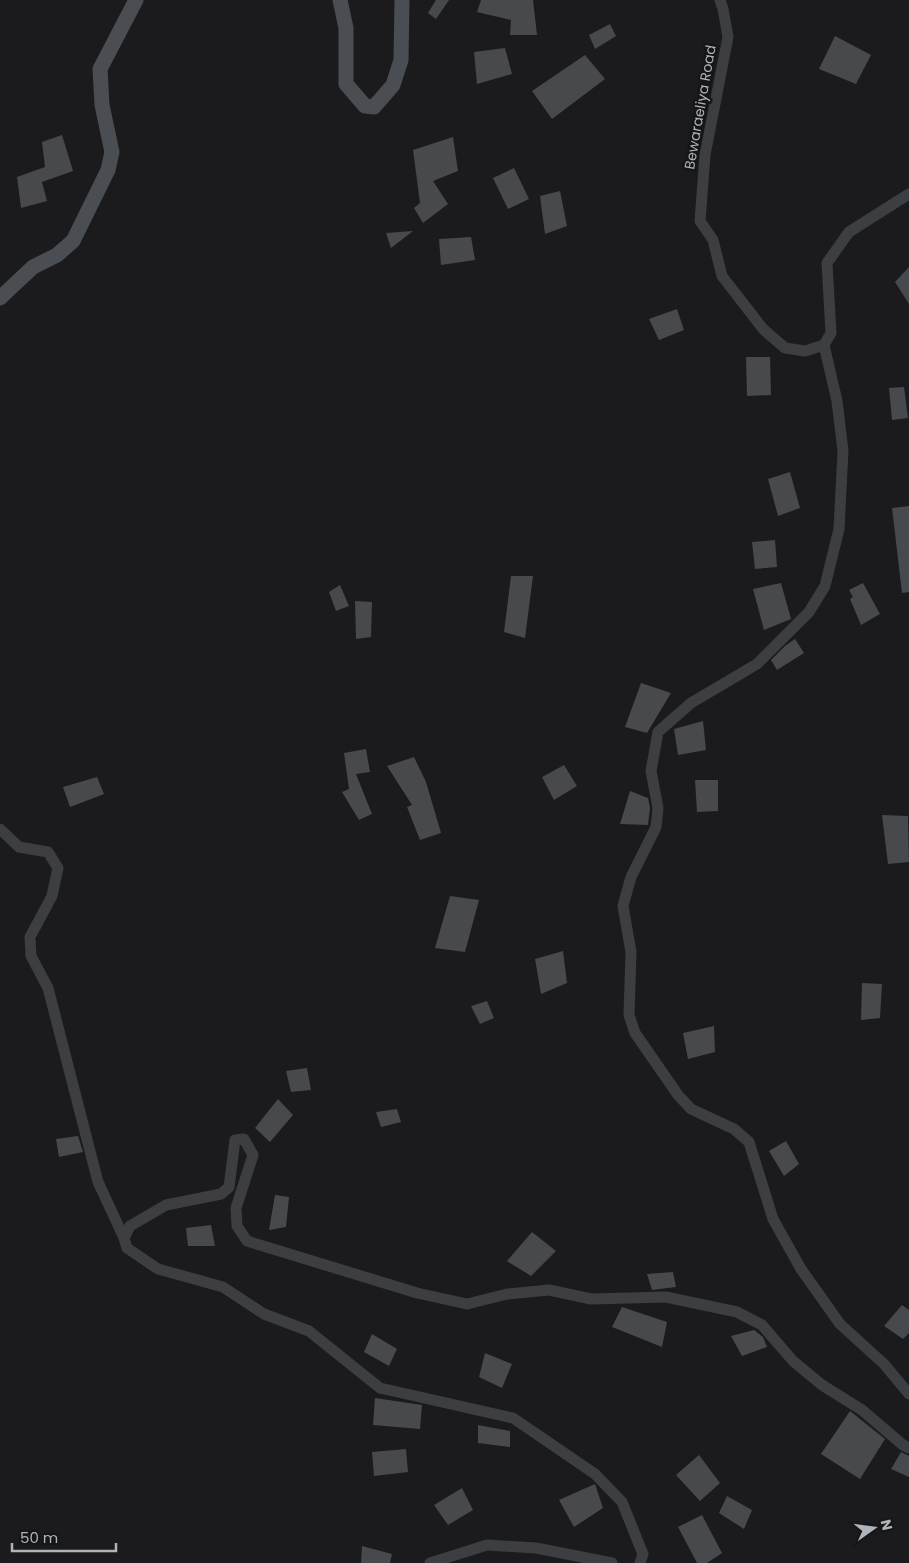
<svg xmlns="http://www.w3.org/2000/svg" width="909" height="1563" font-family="Poppins,sans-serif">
  <rect width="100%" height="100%" fill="#1b1b1d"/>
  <path fill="#48494d" d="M 436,0 L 449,0 L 436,19 L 428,13 Z
    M 481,0 L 533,0 L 537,35 L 510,35 L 511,20 L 477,12 Z
    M 610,24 L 616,36 L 595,49 L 589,35 Z
    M 835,36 L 871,55 L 856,84 L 819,69 Z
    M 505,48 L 512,74 L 477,84 L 474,52 Z
    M 585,55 L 605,79 L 552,119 L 532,91 Z
    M 62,135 L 73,171 L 42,182 L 47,201 L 21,208 L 17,177 L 45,167 L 42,142 Z
    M 453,137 L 458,171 L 433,181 L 448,204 L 423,223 L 414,208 L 420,203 L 413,150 Z
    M 514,168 L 529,199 L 508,209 L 493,178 Z
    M 560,191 L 567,226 L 545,234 L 540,196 Z
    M 413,231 L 391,248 L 386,233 Z
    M 471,237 L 475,260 L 441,265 L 439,239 Z
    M 909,267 L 909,304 L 895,282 Z
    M 677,309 L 684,330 L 659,340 L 649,319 Z
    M 746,357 L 770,357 L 771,395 L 747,396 Z
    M 904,387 L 908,418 L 892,420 L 889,388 Z
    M 790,472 L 800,508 L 778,516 L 768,479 Z
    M 909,506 L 909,592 L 902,593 L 892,508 Z
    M 775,540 L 777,567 L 755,569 L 752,542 Z
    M 511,576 L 533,576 L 525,638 L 504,632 Z
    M 781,583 L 791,619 L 764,630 L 753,589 Z
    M 863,583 L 880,614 L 861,625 L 850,599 L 853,597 L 849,590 Z
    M 340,585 L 349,606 L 336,611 L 329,592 Z
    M 355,601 L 372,602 L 371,637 L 356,639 Z
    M 795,639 L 804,653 L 777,670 L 771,660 L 785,646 Z
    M 641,683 L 671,693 L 647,733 L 625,727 Z
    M 703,721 L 706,750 L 678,755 L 674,729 Z
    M 366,749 L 370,772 L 356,774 L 372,814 L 359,820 L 342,792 L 349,789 L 344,753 Z
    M 414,757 L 426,782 L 441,833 L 420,840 L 407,807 L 412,805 L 387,766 Z
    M 564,765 L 577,786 L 554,800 L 542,777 Z
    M 97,777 L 104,794 L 70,807 L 63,787 Z
    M 695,780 L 718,780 L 718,811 L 697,812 Z
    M 630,791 L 648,798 L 650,808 L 648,825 L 620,824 Z
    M 882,815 L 908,816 L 909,862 L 888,864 Z
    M 450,896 L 479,900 L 465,952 L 435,948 Z
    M 563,951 L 567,983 L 541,994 L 535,959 Z
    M 862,983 L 882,984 L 880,1018 L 861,1020 Z
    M 487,1001 L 494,1018 L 480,1024 L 471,1006 Z
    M 714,1026 L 715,1052 L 688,1059 L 683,1033 Z
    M 307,1068 L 311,1090 L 291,1092 L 286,1071 Z
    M 278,1099 L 293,1115 L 270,1142 L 255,1128 Z
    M 397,1109 L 401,1122 L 381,1127 L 376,1112 Z
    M 78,1136 L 83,1152 L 59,1157 L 56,1139 Z
    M 786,1141 L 799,1164 L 784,1176 L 769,1151 Z
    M 275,1195 L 289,1197 L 286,1227 L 269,1230 Z
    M 211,1225 L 215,1246 L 188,1246 L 186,1228 Z
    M 532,1232 L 556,1251 L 531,1276 L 507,1261 Z
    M 673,1272 L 676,1287 L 652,1290 L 647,1274 Z
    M 902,1305 L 909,1310 L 909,1333 L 903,1339 L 884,1326 Z
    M 622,1307 L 667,1322 L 662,1347 L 612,1327 Z
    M 754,1330 L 763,1337 L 767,1347 L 742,1356 L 731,1336 Z
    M 372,1334 L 397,1349 L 389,1366 L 364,1352 Z
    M 485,1353 L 512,1364 L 502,1388 L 479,1377 Z
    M 375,1398 L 422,1405 L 420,1429 L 373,1425 Z
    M 850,1411 L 885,1439 L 860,1479 L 821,1454 Z
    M 478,1425 L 510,1431 L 510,1447 L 478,1443 Z
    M 406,1449 L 408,1472 L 374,1476 L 372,1452 Z
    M 901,1452 L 909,1456 L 909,1477 L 891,1469 Z
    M 699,1455 L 720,1483 L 700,1501 L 676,1475 Z
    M 595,1484 L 603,1508 L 574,1527 L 559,1500 Z
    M 462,1488 L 473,1510 L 448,1525 L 434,1505 Z
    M 727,1496 L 752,1510 L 744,1529 L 719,1513 Z
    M 702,1515 L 722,1553 L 707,1563 L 697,1563 L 678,1527 Z
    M 362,1546 L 392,1554 L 390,1563 L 361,1563 Z"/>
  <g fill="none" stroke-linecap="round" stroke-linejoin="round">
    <path stroke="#3c3e42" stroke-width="11" d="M 720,0 L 723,9 L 728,37 L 705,155 L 700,221 L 713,240 L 722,276 L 763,329 L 785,348 L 805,351 L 824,345 L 831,333 L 827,263 L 849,232 L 909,194
      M 824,345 L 837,401 L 843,451 L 839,529 L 825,586 L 809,612 L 757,664 L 691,703 L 658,732 L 651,771 L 658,808 L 656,827 L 631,877 L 623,906 L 631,952 L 629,1015 L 635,1033 L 678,1095 L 691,1109 L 734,1129 L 749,1142 L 773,1219 L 801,1269 L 840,1324 L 884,1364 L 909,1394
      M 0,829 L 19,847 L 48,852 L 58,868 L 52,896 L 30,937 L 31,956 L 48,988 L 98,1182 L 124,1238 L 127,1248 L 158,1269 L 223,1287 L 264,1314 L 309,1331 L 380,1388 L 513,1418 L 595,1474 L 622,1502 L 643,1554 L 640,1563
      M 124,1238 L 130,1226 L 166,1205 L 221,1194 L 229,1187 L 235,1140 L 244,1139 L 253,1155 L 236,1208 L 237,1226 L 247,1241 L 417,1293 L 467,1304 L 507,1294 L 549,1290 L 591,1299 L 666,1297 L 737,1312 L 762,1325 L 793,1361 L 822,1385 L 862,1410 L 903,1445 L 909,1448
      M 430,1563 L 487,1545 L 536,1548 L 612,1563"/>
    <path stroke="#4a4d52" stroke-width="15" d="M 340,0 L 346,28 L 346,84 L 365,106 L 374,107 L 393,85 L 401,60 L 402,0
      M 0,298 L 33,267 L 57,255 L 73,241 L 108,170 L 112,152 L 102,105 L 100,69 L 136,0"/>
  </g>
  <g text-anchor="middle" stroke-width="5" stroke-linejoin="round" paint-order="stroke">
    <g font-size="14" fill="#aeb4bc" stroke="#161618">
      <text transform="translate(700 107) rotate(-80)" y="5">Bewaraeliya Road</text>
    </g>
  </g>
  <g transform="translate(874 1528) rotate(76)" stroke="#161618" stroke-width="4" paint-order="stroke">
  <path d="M0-4L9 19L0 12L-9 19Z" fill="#aeb4bc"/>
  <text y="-8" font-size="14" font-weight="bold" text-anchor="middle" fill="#aeb4bc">N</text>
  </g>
  <path d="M12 1543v8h104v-8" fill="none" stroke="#aeb4bc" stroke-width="2.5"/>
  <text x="20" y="1543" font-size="15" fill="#aeb4bc" stroke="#161618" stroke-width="4" paint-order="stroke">50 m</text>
</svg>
